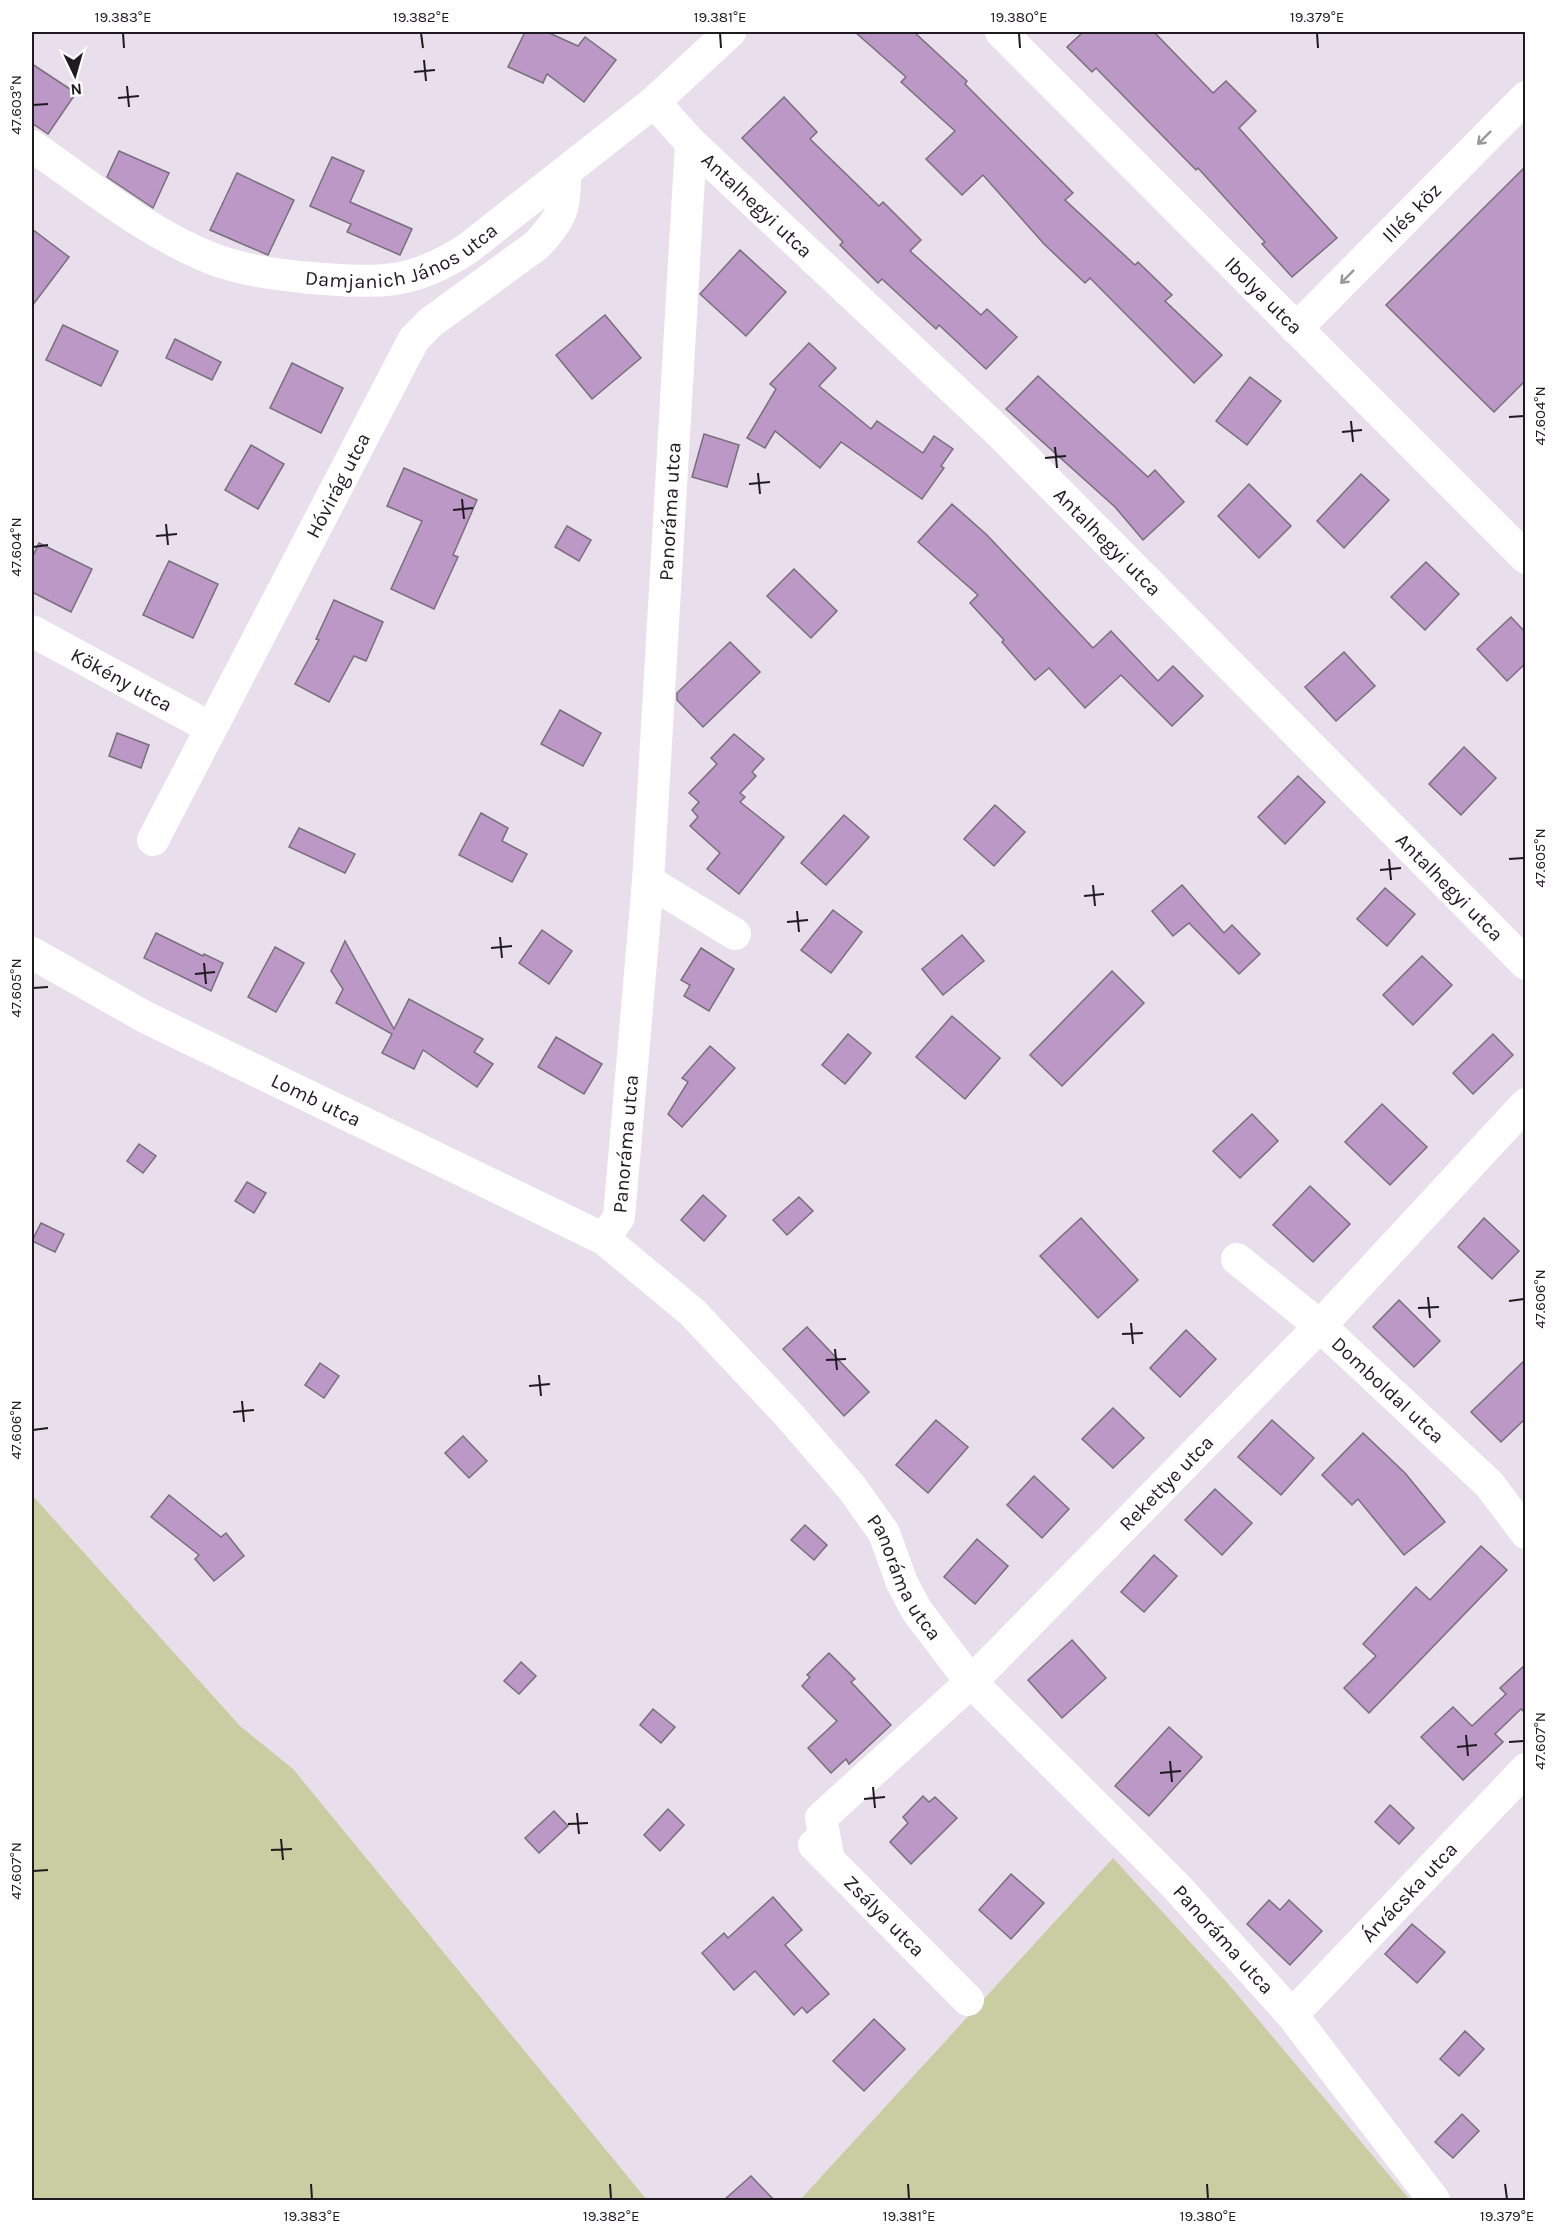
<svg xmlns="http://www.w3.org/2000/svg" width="1557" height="2232" viewBox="0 0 1557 2232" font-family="Karla,sans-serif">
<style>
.green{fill:#cacda1}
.building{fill:#bc98c7;stroke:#786f7b;stroke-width:1.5}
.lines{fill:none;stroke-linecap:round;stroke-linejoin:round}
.minor{stroke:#fff;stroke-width:32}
.oneway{stroke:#9a989a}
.ticks{fill:none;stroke:#1e1a1f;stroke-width:2}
.labels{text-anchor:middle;stroke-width:5;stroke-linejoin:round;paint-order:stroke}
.street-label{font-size:20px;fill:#1e1a1f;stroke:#fff}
.neatline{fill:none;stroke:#1e1a1f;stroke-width:2}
.ticks-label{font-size:15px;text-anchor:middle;fill:#1e1a1f}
</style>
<rect width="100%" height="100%" fill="#e9deec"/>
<g class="green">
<polygon points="32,1495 240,1726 293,1769 647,2200 32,2200"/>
<polygon points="1113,1858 1224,1979 1410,2200 800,2200"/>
</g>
<g class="building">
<polygon points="525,32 547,32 578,46 585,37 616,60 584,102 547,74 543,83 508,67"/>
<polygon points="855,32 914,32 967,81 965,84 1073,193 1065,200 1135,265 1138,262 1172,295 1165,301 1222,355 1194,383 1090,278 1085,283 1044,244 983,175 962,195 926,159 955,131 901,82 906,77"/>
<polygon points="1083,32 1154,32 1213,93 1226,81 1256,111 1239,128 1337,238 1292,277 1262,244 1265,242 1198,168 1196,170 1096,68 1092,72 1067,47"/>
<polygon points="32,64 76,93 48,134 32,123"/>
<polygon points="784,97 817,132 810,139 879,206 883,202 921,240 910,251 981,315 987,309 1017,337 986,369 939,325 936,329 882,279 878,283 840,245 843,242 742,138"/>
<polygon points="119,151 169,173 153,208 107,177"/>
<polygon points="332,157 364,171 350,202 412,229 400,255 347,232 351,224 310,206"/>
<polygon points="1526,166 1526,380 1494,412 1386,305"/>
<polygon points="237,173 294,200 268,255 210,230"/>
<polygon points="32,229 69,257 32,306"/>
<polygon points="740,250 786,292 746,336 700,294"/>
<polygon points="605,315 641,358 592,399 556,355"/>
<polygon points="63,325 118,351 101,386 46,360"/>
<polygon points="175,339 221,362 212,380 166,358"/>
<polygon points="809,343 836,368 819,386 871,429 877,421 923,453 934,436 953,449 941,466 944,468 922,499 841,442 820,468 775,431 765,448 747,438 776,389 770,384"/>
<polygon points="292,363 343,388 321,433 270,408"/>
<polygon points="1038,376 1148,477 1155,470 1184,502 1143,540 1115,507 1006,409"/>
<polygon points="1250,377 1281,401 1247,445 1216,421"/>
<polygon points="704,434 739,445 727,487 692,477"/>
<polygon points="251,445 284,464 258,509 225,490"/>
<polygon points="404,468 477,500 453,555 458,557 434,609 391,589 422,521 387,506"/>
<polygon points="1361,474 1389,500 1344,548 1317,521"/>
<polygon points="1249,484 1291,526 1259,558 1218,516"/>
<polygon points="952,504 987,535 1093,648 1111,631 1158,681 1173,666 1203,696 1172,726 1121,675 1085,708 1049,668 1035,680 1002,642 1004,640 970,603 978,595 918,542"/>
<polygon points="567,526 591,540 579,561 555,547"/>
<polygon points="39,543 92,569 71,612 32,592 32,558"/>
<polygon points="169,561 218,584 193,638 143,615"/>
<polygon points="1426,562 1459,594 1425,630 1391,597"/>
<polygon points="794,569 837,611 811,638 767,596"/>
<polygon points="334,600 383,622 366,661 354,656 329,702 295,684 319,640 316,639"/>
<polygon points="1511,617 1526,633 1526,663 1507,681 1477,649"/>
<polygon points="730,642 760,672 703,727 677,700 677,693"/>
<polygon points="1344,652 1375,686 1336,721 1305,687"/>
<polygon points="560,710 601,733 583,766 541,744"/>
<polygon points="117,733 149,745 141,768 109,756"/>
<polygon points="734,734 764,759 752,772 756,776 740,793 745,797 740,802 784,837 739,894 707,869 720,853 690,826 698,817 692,810 699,802 689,793 717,764 711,758"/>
<polygon points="1464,747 1496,778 1461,815 1429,784"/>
<polygon points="1298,776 1325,802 1285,844 1258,817"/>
<polygon points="995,805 1025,832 994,866 964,839"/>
<polygon points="481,813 508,828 502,841 527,854 512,882 459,855"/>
<polygon points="844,815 869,837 826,885 801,863"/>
<polygon points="299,828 355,854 345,873 289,847"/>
<polygon points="1182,885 1224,933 1232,925 1260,954 1239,974 1189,923 1173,936 1152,911"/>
<polygon points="1385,888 1415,914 1387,946 1357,919"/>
<polygon points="833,910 862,932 831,973 801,950"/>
<polygon points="542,930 572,951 549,984 519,963"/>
<polygon points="156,933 203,956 204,954 223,963 211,991 144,958"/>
<polygon points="962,935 984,961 943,995 922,969"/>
<polygon points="345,941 394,1029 409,999 483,1039 474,1052 493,1064 477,1087 423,1050 414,1069 382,1053 392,1034 336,1003 343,989 331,971"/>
<polygon points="275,947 304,963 276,1012 248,997"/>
<polygon points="701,948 734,969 709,1011 684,996 690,985 681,980"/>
<polygon points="1422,956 1452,985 1413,1025 1383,995"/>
<polygon points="1112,971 1144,1003 1062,1086 1030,1055"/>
<polygon points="952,1016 1000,1058 965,1099 916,1057"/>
<polygon points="848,1034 871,1053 845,1084 822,1065"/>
<polygon points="1493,1034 1513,1055 1473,1094 1453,1073"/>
<polygon points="556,1037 602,1064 584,1094 538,1067"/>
<polygon points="710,1046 735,1068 682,1127 668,1114 688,1082 682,1078"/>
<polygon points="1382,1104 1427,1147 1390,1185 1345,1142"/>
<polygon points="1252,1114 1278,1141 1240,1178 1213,1151"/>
<polygon points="139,1144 156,1156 143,1173 127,1161"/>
<polygon points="247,1182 266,1193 254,1213 235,1201"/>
<polygon points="1310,1186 1350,1224 1313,1262 1273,1225"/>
<polygon points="703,1195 726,1216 704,1241 681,1220"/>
<polygon points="799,1197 813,1211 787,1235 773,1220"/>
<polygon points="1081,1218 1138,1280 1098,1318 1040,1256"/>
<polygon points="1484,1218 1519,1251 1492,1279 1458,1247"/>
<polygon points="41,1223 64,1234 55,1252 32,1241"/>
<polygon points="1399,1300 1440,1341 1414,1367 1373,1327"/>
<polygon points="807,1327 869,1392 844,1416 783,1349"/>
<polygon points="1186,1330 1216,1359 1180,1397 1150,1368"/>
<polygon points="1526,1359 1526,1418 1501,1442 1471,1412"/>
<polygon points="320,1363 339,1376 324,1398 305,1385"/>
<polygon points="1113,1408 1144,1438 1113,1468 1082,1439"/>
<polygon points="936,1420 968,1447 928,1493 896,1465"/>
<polygon points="1272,1420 1314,1458 1281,1495 1238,1457"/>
<polygon points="1363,1433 1405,1473 1445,1522 1404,1555 1358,1499 1352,1505 1322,1475"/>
<polygon points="463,1436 487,1461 469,1478 445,1453"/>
<polygon points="1034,1476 1069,1509 1042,1538 1007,1505"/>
<polygon points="1215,1489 1252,1523 1222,1555 1185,1520"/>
<polygon points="169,1495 221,1537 226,1533 244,1556 214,1581 195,1559 199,1555 151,1517"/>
<polygon points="805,1525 827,1545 814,1560 791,1540"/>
<polygon points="977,1539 1008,1566 975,1604 944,1577"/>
<polygon points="1481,1546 1507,1570 1369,1713 1344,1688 1376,1656 1363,1644 1416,1587 1430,1600"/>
<polygon points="1154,1555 1177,1576 1144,1612 1121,1592"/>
<polygon points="1072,1640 1106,1678 1062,1718 1028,1680"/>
<polygon points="829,1653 855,1679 851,1682 891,1725 849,1764 846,1759 831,1773 808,1748 837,1721 802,1686 810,1677 807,1675"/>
<polygon points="521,1662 536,1676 519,1694 504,1681"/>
<polygon points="1526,1664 1526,1714 1521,1709 1495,1734 1503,1742 1463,1780 1421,1737 1453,1707 1472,1726 1506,1694 1500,1688"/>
<polygon points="653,1709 675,1727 661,1743 640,1725"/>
<polygon points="1169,1727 1202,1757 1149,1816 1115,1786"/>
<polygon points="923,1796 929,1802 935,1797 957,1818 911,1864 890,1842 908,1823 903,1817"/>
<polygon points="1390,1805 1414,1828 1399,1844 1375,1822"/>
<polygon points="668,1809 684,1825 660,1851 644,1835"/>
<polygon points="554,1811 568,1826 539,1853 525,1838"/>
<polygon points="1011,1874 1044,1903 1011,1939 979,1910"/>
<polygon points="773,1897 802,1930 785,1945 829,1994 807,2013 802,2007 794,2015 755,1971 734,1990 702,1953 724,1933 728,1938"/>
<polygon points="1269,1900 1280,1910 1289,1900 1322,1931 1290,1965 1247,1924"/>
<polygon points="1412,1924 1445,1952 1417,1983 1385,1954"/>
<polygon points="874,2019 905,2049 864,2091 833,2061"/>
<polygon points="1465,2031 1484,2049 1459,2076 1440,2059"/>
<polygon points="1462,2114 1479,2131 1453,2158 1435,2142"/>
<polygon points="751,2176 774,2200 724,2200"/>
</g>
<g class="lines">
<g class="minor">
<path id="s1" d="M1001,32l525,526"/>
<path id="s2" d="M654,102l37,41 308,289 527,532"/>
<path id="s3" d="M32,146c57,39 115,87 181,113 35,13 74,17 111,20 60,5 92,3 143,-30l187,-147 76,-70"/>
<path id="s4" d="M1296,329l230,-232"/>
<path id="s5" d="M32,631l179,97"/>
<path id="s6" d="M153,840l261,-501 17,-17 106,-77c24,-26 29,-36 28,-72"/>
<polyline points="648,881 735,934"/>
<path id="s7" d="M32,953l113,64 459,222 88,73 96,102 64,74 32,45 18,50 15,28 54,71 204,203 117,130 142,185"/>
<path id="s8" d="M604,1239l15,-22 29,-336 43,-738"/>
<path id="s9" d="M1237,1259l83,67 169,158 37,49"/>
<path id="s10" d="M814,1845l154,155"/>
<path id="s11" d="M829,1860l-8,-42 150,-136 349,-356 206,-222"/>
<path id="s12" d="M1292,2015l234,-246"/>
</g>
</g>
<defs><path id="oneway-shaft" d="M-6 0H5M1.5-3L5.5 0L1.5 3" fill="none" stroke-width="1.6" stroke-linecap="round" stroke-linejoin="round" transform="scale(1.5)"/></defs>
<g class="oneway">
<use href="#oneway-shaft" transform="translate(1484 138) rotate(135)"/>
<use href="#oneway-shaft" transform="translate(1347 277) rotate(135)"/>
</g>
<path class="ticks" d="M123,33l1,15M421,33l2,15M720,33l1,15M1019,33l1,15M1317,33l1,15M424,60l2,21M414,72l21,-2M127,86l2,21M118,98l21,-2M33,105l15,-1M1509,417l15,-1M1351,421l2,21M1342,432l20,-2M1055,447l2,21M1045,458l21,-2M758,473l2,21M749,484l21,-2M462,499l2,20M453,510l20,-2M166,524l2,21M156,536l21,-2M33,547l15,-2M1389,859l2,21M1509,859l15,-1M1380,870l21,-2M1093,885l2,21M1084,896l20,-2M797,911l2,21M787,922l21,-2M500,937l2,21M491,948l21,-2M204,963l2,21M195,974l20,-2M33,988l15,-1M1428,1297l2,21M1509,1301l15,-2M1418,1308l21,-1M1131,1323l2,21M1122,1334l21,-1M835,1349l2,21M826,1360l20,-1M539,1375l2,21M529,1386l21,-2M242,1401l2,21M233,1412l21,-2M33,1430l15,-2M1466,1735l2,21M1509,1742l15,-1M1457,1747l20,-2M1170,1761l2,21M1160,1773l21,-2M873,1787l2,21M864,1799l21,-2M577,1813l2,21M568,1824l20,-1M281,1839l2,21M271,1850l21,-1M33,1871l15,-1M311,2184l1,15M610,2184l1,15M908,2184l1,15M1207,2184l1,15M1505,2184l2,15"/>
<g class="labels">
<g class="street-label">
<text dy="7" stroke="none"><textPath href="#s2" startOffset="146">Antalhegyi utca</textPath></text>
<text dy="7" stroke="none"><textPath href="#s4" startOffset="164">Illés köz</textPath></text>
<text dy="7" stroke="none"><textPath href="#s3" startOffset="410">Damjanich János utca</textPath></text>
<text dy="7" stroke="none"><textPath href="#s1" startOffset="372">Ibolya utca</textPath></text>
<text dy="7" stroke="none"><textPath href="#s6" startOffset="400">Hóvirág utca</textPath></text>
<text dy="7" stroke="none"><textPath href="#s8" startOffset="734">Panoráma utca</textPath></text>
<text dy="7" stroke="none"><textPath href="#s2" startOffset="632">Antalhegyi utca</textPath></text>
<text dy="7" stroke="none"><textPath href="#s5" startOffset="102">Kökény utca</textPath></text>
<text dy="7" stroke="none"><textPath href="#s2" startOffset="1118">Antalhegyi utca</textPath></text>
<text dy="7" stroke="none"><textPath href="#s7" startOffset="320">Lomb utca</textPath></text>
<text dy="7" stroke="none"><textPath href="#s8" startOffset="100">Panoráma utca</textPath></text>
<text dy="7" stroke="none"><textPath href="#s9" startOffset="200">Domboldal utca</textPath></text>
<text dy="7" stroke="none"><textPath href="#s11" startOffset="524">Rekettye utca</textPath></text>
<text dy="7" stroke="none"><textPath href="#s7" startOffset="1096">Panoráma utca</textPath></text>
<text dy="7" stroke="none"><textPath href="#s12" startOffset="170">Árvácska utca</textPath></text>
<text dy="7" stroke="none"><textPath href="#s10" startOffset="100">Zsálya utca</textPath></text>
<text dy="7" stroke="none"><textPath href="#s7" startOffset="1582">Panoráma utca</textPath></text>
</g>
</g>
<rect width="1557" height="2232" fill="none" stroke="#ffffff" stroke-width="66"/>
<g transform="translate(75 75) rotate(175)" stroke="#ffffff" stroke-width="4.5" paint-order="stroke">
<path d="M0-4.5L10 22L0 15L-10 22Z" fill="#1e1a1f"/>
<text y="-9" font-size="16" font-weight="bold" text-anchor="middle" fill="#1e1a1f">N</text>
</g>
<rect x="33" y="33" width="1491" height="2166" class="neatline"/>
<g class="ticks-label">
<text x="123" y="22">19.383°E</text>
<text x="421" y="22">19.382°E</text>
<text x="720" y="22">19.381°E</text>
<text x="1019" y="22">19.380°E</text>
<text x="1317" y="22">19.379°E</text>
<text transform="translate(16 105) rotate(-90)" y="5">47.603°N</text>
<text transform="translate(1540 416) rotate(-90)" y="5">47.604°N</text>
<text transform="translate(16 547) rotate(-90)" y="5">47.604°N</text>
<text transform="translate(1540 858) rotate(-90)" y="5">47.605°N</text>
<text transform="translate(16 988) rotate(-90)" y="5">47.605°N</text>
<text transform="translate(1540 1299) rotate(-90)" y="5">47.606°N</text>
<text transform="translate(16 1430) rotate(-90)" y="5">47.606°N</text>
<text transform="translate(1540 1741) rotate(-90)" y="5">47.607°N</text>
<text transform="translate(16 1871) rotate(-90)" y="5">47.607°N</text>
<text x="312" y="2221">19.383°E</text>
<text x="611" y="2221">19.382°E</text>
<text x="909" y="2221">19.381°E</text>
<text x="1208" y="2221">19.380°E</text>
<text x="1507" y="2221">19.379°E</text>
</g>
</svg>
